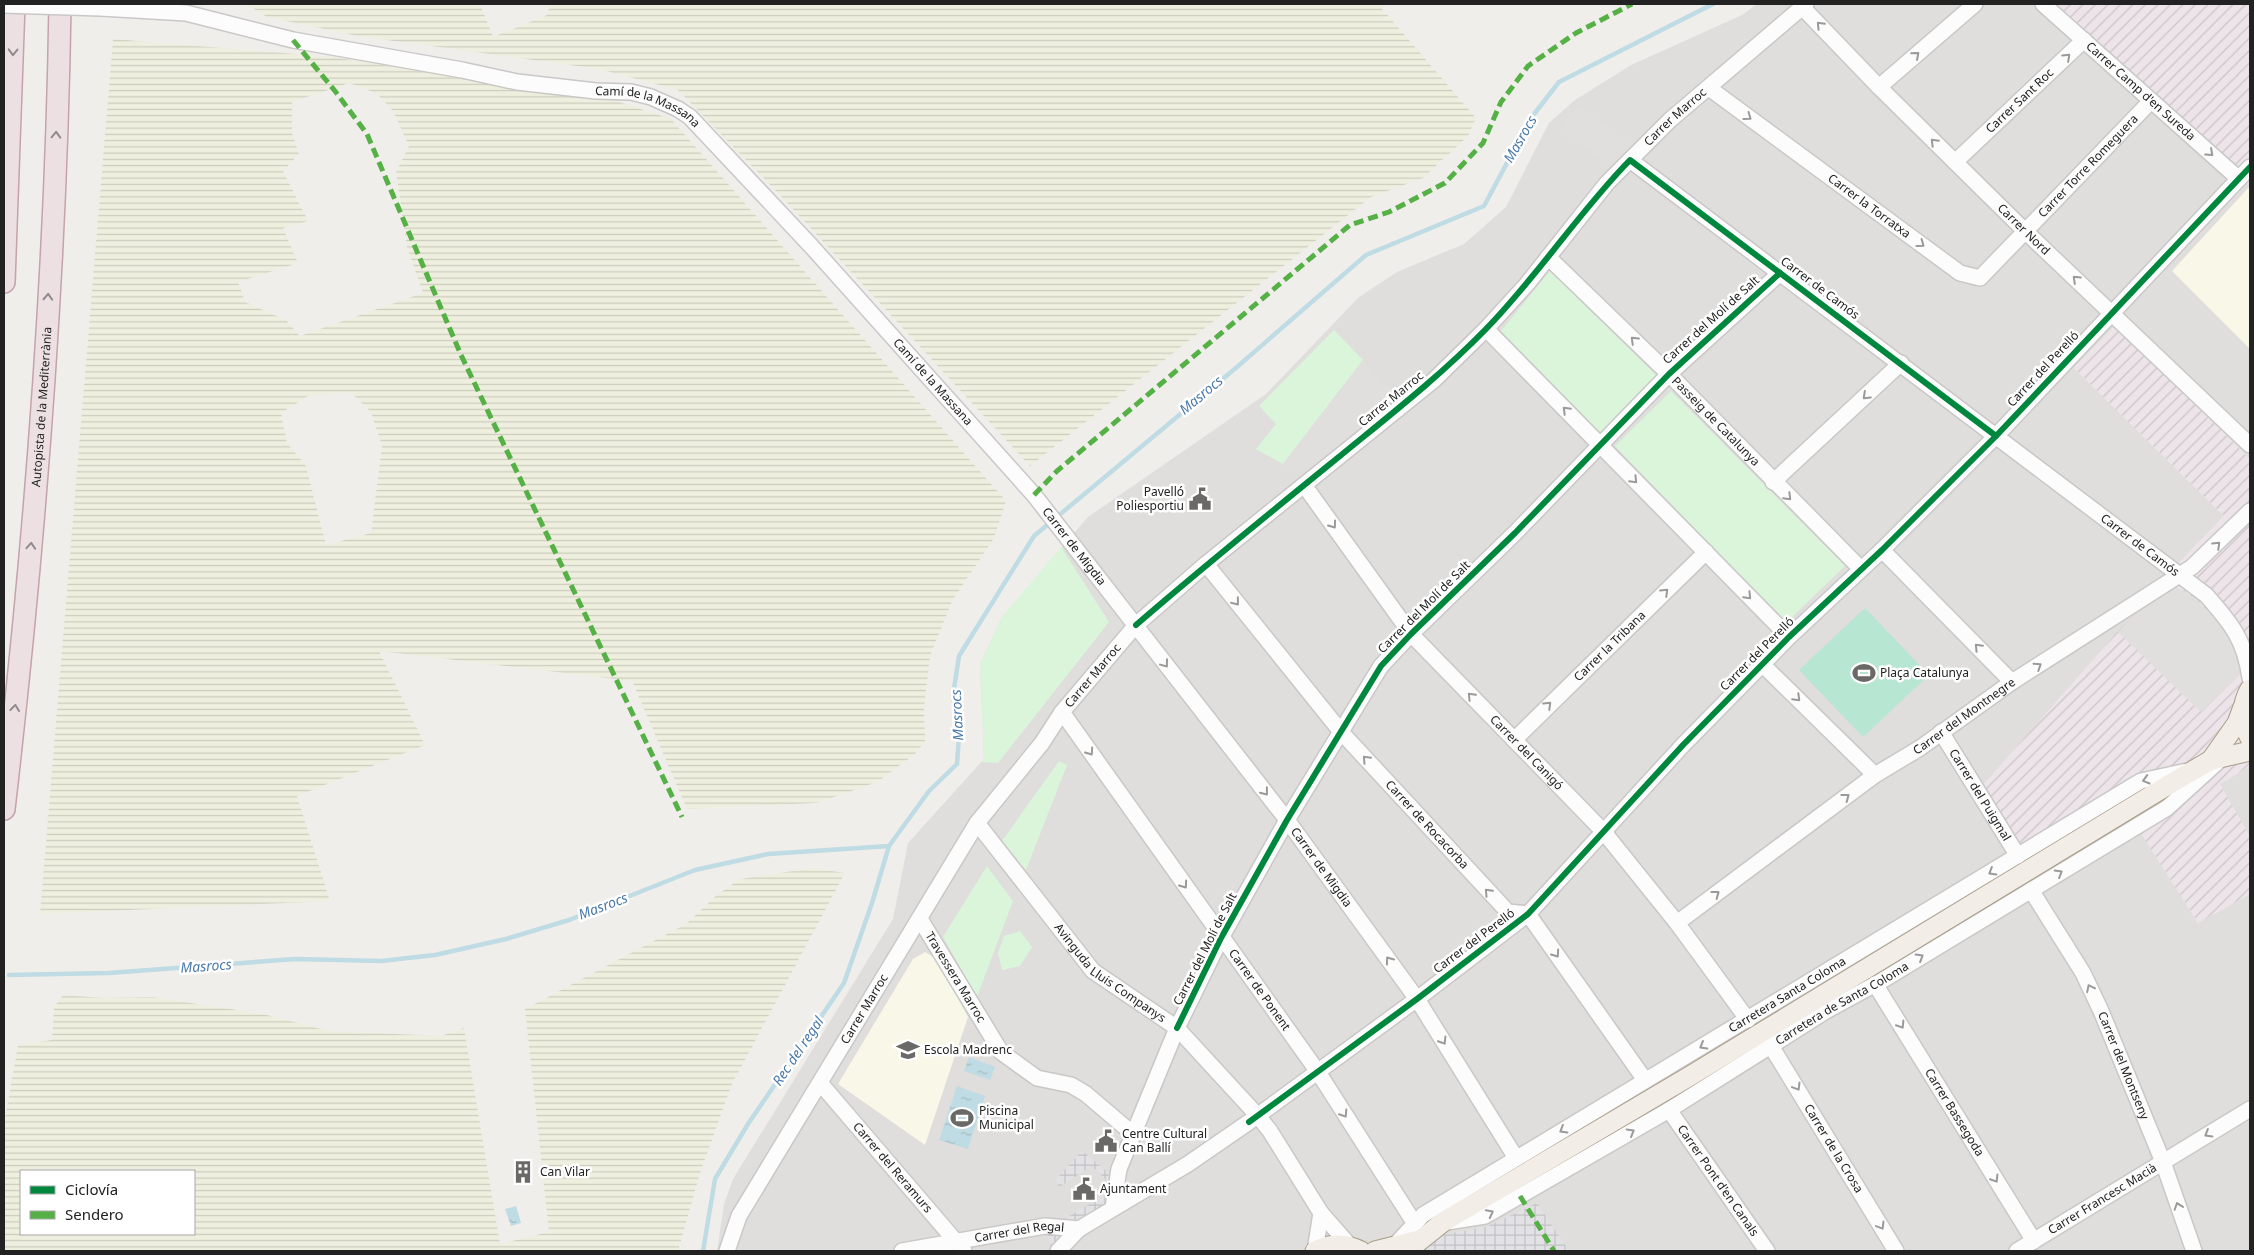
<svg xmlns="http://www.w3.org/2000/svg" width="2254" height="1255" viewBox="0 0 2254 1255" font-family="'Noto Sans',sans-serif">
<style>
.residential{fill:#dfdedc}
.industrial{fill:url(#industrial-furrows)}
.education{fill:#f8f7e8}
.farmland{fill:url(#farmland-rules);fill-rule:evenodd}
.park{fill:#daf5da}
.pitch{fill:#b7e6d2}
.parking{fill:#e0dfde}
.plaza{fill:url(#plaza-grid)}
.water{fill:url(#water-ripples)}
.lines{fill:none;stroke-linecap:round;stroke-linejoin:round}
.stream{stroke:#bfdbe3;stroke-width:4.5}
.minor-casing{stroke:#c9c8c7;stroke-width:18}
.major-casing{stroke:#a79c86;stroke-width:21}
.highway-casing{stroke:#c5a2ac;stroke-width:24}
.minor{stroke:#fdfcfc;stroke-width:15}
.major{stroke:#f3ede7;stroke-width:19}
.highway{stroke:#ece0e2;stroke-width:21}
.minor-bridge-casing{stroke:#c9c8c7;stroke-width:18;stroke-linecap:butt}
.minor-bridge{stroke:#fdfcfc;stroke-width:15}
.quiet{stroke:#55b145;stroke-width:5;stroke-dasharray:10 5;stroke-linecap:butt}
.cycleway-casing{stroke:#fff;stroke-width:9}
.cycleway{stroke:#00873e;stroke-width:6}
.oneway{stroke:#9a9a9a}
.oneway2{stroke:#918a8c}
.labels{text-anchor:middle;stroke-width:5;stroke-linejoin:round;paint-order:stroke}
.street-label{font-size:12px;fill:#222;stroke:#fff}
.poi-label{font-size:12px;fill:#222;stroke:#fff;text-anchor:start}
.water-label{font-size:14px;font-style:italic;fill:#4a7aab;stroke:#fff}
</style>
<defs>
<pattern id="industrial-furrows" width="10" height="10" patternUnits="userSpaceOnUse" patternTransform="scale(1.25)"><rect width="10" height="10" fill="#ede4e9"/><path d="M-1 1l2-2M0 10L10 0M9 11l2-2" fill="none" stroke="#cbc3c8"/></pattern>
<pattern id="farmland-rules" width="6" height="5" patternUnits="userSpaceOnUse" patternTransform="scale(1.25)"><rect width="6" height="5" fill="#efefdf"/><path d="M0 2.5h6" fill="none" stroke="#cdcdbf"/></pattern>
<pattern id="plaza-grid" width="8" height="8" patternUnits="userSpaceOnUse" patternTransform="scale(1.25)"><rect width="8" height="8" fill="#e2e1e5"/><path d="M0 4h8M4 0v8" fill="none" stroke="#c2c1c4"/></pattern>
<pattern id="water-ripples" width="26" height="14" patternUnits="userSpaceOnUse" patternTransform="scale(1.25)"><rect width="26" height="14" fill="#bfdbe3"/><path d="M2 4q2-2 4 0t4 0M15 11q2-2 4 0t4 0" fill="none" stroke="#a4bcc2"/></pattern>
</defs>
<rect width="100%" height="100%" fill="#f0eeeb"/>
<g class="residential">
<polygon points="1757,4 2054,4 2250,164 2250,459 2115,326 2074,368 2224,516 2169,573 2127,810 2198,923 2250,894 2250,1251 717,1251 724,1204 733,1179 893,919 908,843 984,759 980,664 1002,617 1088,517 1266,394 1359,297 1397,272 1464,244 1506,207 1549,123 1575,100 1631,65 1742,15"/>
<polygon points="2250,766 2250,837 2219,784"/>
</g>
<g class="industrial">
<polygon points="2054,4 2250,4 2250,164 2242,173"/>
<polygon points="2115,326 2250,459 2250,766 2220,784 2250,837 2250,894 2198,923 2127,811 2034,867 1984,784 2169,573 2224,516 2074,368"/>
</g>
<g class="education">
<polygon points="2250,186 2250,349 2172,271"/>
<polygon points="925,952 937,959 968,1017 925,1145 838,1084 913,959"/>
</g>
<g class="farmland">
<polygon points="246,4 480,4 493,37 547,15 550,4 1378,4 1476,118 1468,136 1423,178 1371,197 1030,466 781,196 678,90 599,69 358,36 267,17"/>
<path d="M113,39l219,18 287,45 52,17 335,382 -12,37 -42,63 -22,55 -6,51 1,34 -10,13 -38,28 -60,21 -130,6 -55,-128 -253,-30 46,94 -128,51 33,105 -290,13zM349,83l27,10 17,18 16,35 -13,26 11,75 16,46 -123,43 -14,-16 -41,-18 -7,-20 60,-19 -15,-35 25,-7 -25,-50 16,-17 -7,-21v-31zM350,392l21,20 11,34 -11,87 -45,12 -20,-79 -19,-23 -6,-30 27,-17z"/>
<path d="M813,868l32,5 -113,211 -32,89 -22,78h-674v-127l14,-79 34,-5 2,-33 9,-12 41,3 48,-1 111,17 66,17 112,5 23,-8 36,216 49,-12 -24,-223 161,-85 31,-29 23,-16zM21,1171h173v63h-173z"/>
</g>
<g class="park">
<polygon points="1550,271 1658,377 1601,434 1501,331"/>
<polygon points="1334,330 1363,360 1283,464 1256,449 1276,424 1259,406"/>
<polygon points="1671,391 1845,566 1786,623 1615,446"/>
<polygon points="1061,547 1109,622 998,763 982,762 984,759 980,664 1002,617"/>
<polygon points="1059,761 1067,765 1026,870 1002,841"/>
<polygon points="987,866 1013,901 977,997 943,937"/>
<polygon points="1020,931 1032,947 1020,966 1002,970 998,953 1004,936"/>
</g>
<polygon class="pitch" points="1865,608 1929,675 1863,737 1799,670"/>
<g class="parking">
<polygon points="1578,105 1633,145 1611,167 1559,127"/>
<polygon points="1363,360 1400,398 1298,479 1292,469 1283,464"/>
<polygon points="2175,586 2195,598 2222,627 2243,660 2240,674 2201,712 2118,632 2137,612"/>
</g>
<g class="plaza">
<polygon points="1082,1151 1110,1174 1119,1158 1132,1190 1052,1251 1045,1226 1054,1225 1110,1192 1109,1183 1092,1166 1059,1187 1056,1179"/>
<polygon points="1537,1203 1569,1251 1419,1251 1441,1235 1486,1227"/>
</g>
<g class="water">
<polygon points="969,1057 995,1067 990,1080 964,1071"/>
<polygon points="957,1086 985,1096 968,1149 939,1140"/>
<polygon points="516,1206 521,1223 511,1226 505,1209"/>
</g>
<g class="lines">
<g class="stream">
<polyline points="9,975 109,973 295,959 381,961 435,955 506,939 569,920 695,870 768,854 889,846 929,791 957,764 959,736 953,695 959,656 1034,536 1237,367 1366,255 1484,206 1531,118 1559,82 1713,4"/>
<polyline points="703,1251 715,1179 748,1124 844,983 872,903 889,846"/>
</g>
<defs>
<g id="minor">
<path id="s1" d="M2043,4l196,175"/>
<path id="s2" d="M1802,7l77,80 147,145 224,213"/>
<path id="s3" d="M101,8l85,5 107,27 169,30 55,12 79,9 35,1 20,5 27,12 12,8 122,130 222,248 253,325 130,179 99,159"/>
<polyline points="1879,87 1975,4"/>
<path id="s4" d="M1709,88l251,185 20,5 171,-177"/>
<path id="s5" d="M1630,160l576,435c25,28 39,45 44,83"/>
<path id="s6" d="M1955,162l129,-122"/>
<path id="s7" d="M1548,257l121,117 192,195"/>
<polyline points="1486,329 1789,637"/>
<polyline points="1773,482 1901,363"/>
<path id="s8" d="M1304,485l107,149 192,197 74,92 71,97"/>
<polyline points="1882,550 2012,682"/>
<path id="s9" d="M1206,564l136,169 166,179 20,2 117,166"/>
<polyline points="1762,664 1875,775"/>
<path id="s10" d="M1062,712l256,360 97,152"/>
<path id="s11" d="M1941,732l77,124"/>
<path id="s12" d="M1514,740l192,-188"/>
<path id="s13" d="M977,823l116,148 84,57 81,88 12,15 51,82 29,33"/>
<path id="s14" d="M2031,890l52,83 18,38 62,151 31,89"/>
<path id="s15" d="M920,919l81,133 36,26 34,7 15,9 47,40"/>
<path id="s16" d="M1677,923l198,-148 45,-27 92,-66 180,-115 58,-56"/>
<path id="s17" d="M1875,984l159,257"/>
<path id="s18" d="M1771,1046l125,205"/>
<path id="s19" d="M821,1084l143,167"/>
<path id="s20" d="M1669,1110l98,141"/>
<polyline points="1113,1208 1119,1169 1177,1028 1221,938 1287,820 1381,666 1411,634 1515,533 1669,374 1780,273"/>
<path id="s21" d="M1447,1222l38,-6 184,-106 157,-99 57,-31 284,-172 54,-49"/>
<path id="s22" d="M1394,1246l29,-31 718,-434 46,-10"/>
<path id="s23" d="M727,1251l12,-35 238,-393 65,-80 20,-31 74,-87 70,-61 228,-184 52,-51 41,-45 80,-101 63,-63 136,-116"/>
<path id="s24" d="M902,1251l143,-25 34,3"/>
<polyline points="1058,1251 1079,1229 1188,1164 1249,1122 1417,999 1528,914 1683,745 1789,637 1882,550 1996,436 2250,167"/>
<polyline points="1315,1251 1321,1213"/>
<path id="s25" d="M2017,1251l233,-142"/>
</g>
<g id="major">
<path d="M2250,689c-9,15 -9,33 0,49"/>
<polyline points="2211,760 2237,723 2243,707"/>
<path d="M1315,1251c15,-8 30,-8 46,0"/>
<polyline points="1375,1251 1419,1240"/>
<polyline points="1407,1251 1443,1222 1690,1076 2170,784 2211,760 2250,751"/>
</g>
<g id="highway">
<polyline points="4,282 14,4"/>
<path id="s26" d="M4,809c31,-267 52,-536 56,-805"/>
</g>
</defs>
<use href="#minor" class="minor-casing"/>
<use href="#major" class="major-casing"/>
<use href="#highway" class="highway-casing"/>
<use href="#minor" class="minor"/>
<use href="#major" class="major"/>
<use href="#highway" class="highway"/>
<defs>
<polyline id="minor-bridge" points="4,5 101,8"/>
</defs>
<use href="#minor-bridge" class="minor-bridge-casing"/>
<use href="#minor-bridge" class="minor-bridge"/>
<g class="quiet">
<polyline points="293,40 335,91 367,134 461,355 682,817"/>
<polyline points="1034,495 1057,471 1350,225 1389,212 1445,183 1483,143 1501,102 1528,66 1576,33 1632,4"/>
<polyline points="1520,1196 1554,1251"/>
</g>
<defs>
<g id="cycleway">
<path d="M1136,625c67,-58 135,-113 204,-169 50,-41 100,-80 145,-126 53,-54 93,-117 145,-170l366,276"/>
<polyline points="1177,1028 1221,938 1287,820 1381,666 1411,634 1515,533 1669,374 1780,273"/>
<polyline points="1249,1122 1417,999 1528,914 1683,745 1789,637 1882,550 1996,436 2250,167"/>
</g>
</defs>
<use href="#cycleway" class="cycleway-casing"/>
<use href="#cycleway" class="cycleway"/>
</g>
<defs><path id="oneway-chevron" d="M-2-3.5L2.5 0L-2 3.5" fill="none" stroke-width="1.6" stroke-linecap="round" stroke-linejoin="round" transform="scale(1.25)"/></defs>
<g class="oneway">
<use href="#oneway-chevron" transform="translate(1820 25) rotate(-134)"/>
<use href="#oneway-chevron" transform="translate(1916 55) rotate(-41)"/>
<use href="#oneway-chevron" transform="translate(2067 57) rotate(-43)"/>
<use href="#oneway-chevron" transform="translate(1748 117) rotate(36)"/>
<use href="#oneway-chevron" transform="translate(1934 142) rotate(-135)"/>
<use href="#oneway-chevron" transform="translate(2210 153) rotate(42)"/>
<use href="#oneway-chevron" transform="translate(1921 244) rotate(36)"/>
<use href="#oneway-chevron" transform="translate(2076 279) rotate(-137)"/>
<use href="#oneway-chevron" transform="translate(1634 340) rotate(-136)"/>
<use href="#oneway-chevron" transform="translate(1866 396) rotate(137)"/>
<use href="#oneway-chevron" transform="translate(1566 410) rotate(-135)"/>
<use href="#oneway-chevron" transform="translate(1634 480) rotate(46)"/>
<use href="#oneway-chevron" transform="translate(1788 497) rotate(45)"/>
<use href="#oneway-chevron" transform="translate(1333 525) rotate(54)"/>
<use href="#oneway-chevron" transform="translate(2217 545) rotate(-44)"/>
<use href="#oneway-chevron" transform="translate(1665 592) rotate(-44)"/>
<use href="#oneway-chevron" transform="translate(1748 596) rotate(46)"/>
<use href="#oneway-chevron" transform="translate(1236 602) rotate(51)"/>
<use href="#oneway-chevron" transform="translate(1978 647) rotate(-134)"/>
<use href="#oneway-chevron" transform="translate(1165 664) rotate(53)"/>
<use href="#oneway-chevron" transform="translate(2038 666) rotate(-33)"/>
<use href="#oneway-chevron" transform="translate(1471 696) rotate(-134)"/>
<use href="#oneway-chevron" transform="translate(1797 698) rotate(45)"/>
<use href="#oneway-chevron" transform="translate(1548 705) rotate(-44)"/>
<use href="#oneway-chevron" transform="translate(1090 752) rotate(55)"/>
<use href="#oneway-chevron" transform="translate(1366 759) rotate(-133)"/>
<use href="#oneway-chevron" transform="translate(2146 780) rotate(164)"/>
<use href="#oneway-chevron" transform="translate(1265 792) rotate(52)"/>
<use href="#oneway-chevron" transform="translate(1846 797) rotate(-37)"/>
<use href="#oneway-chevron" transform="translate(1992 872) rotate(149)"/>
<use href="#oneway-chevron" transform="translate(2059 873) rotate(-31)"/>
<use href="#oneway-chevron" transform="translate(1184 885) rotate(55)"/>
<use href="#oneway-chevron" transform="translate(1488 892) rotate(-133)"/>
<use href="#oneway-chevron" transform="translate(1716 894) rotate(-37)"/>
<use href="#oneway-chevron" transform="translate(1556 954) rotate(55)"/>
<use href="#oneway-chevron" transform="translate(1920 957) rotate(-31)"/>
<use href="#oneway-chevron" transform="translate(1389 960) rotate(-126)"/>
<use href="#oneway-chevron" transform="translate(2090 988) rotate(-116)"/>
<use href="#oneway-chevron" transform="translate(1901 1025) rotate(58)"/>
<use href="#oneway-chevron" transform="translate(1443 1041) rotate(58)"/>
<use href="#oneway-chevron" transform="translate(1703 1046) rotate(150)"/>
<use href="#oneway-chevron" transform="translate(1797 1087) rotate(59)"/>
<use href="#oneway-chevron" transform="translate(1344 1114) rotate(57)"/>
<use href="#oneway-chevron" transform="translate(1563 1130) rotate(149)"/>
<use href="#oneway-chevron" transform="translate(1631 1132) rotate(-30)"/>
<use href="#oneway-chevron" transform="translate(2208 1134) rotate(149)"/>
<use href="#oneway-chevron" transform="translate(1995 1179) rotate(58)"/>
<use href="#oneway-chevron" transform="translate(2178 1206) rotate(-109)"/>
<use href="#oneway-chevron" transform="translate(1490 1213) rotate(-27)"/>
<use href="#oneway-chevron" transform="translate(1881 1226) rotate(59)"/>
</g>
<g class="oneway2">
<use href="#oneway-chevron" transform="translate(13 52) rotate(91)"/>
<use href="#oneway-chevron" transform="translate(56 135) rotate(-88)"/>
<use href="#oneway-chevron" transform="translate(48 297) rotate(-87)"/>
<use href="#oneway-chevron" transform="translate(31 546) rotate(-86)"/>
<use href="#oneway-chevron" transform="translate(15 708) rotate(-83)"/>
</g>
<defs>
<symbol id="civic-bare" viewBox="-9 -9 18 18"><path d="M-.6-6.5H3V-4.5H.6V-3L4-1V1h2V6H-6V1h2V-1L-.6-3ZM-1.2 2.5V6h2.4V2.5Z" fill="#6a6968" stroke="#fff" stroke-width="2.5" paint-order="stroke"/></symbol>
<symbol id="stadium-bare" viewBox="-9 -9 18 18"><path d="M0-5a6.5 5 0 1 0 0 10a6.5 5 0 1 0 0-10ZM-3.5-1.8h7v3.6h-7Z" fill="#6a6968" stroke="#fff" stroke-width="2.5" paint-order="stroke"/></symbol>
<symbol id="school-bare" viewBox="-9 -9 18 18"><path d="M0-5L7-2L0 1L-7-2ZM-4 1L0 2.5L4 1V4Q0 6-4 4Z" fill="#6a6968" stroke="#fff" stroke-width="2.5" paint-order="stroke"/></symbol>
<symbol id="building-bare" viewBox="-9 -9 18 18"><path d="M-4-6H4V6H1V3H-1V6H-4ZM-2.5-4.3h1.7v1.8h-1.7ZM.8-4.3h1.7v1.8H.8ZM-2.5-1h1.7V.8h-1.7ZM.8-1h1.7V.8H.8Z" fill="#6a6968" stroke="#fff" stroke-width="2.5" paint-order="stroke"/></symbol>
</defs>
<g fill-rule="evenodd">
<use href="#civic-bare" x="1184" y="483" width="32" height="32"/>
<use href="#stadium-bare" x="1848" y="657" width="32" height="32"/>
<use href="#school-bare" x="892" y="1034" width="32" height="32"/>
<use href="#stadium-bare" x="946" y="1102" width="32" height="32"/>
<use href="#civic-bare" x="1090" y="1125" width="32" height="32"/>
<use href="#building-bare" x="507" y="1156" width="32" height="32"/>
<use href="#civic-bare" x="1068" y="1173" width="32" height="32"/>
</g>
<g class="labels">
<g class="street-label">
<text dy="4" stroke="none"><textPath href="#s1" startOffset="131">Carrer Camp d'en Sureda</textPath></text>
<text dy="4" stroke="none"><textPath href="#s6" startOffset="89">Carrer Sant Roc</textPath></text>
<text dy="4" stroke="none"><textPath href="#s3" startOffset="558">Camí de la Massana</textPath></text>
<text dy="4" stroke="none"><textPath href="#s23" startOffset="1494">Carrer Marroc</textPath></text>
<text dy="4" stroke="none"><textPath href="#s4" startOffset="488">Carrer Torre Romeguera</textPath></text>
<text dy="4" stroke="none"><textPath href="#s4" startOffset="199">Carrer la Torratxa</textPath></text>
<text dy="4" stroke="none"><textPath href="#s2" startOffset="314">Carrer Nord</textPath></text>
<text transform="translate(1820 288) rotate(37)" y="4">Carrer de Camós</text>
<text transform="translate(1711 320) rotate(-42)" y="4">Carrer del Molí de Salt</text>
<text transform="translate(2043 369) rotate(-47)" y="4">Carrer del Perelló</text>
<text dy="4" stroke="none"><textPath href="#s3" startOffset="962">Camí de la Massana</textPath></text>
<text transform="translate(1391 399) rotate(-39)" y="4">Carrer Marroc</text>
<text dy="4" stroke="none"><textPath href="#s26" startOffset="404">Autopista de la Mediterrània</textPath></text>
<text dy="4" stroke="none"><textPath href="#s7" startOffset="235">Passeig de Catalunya</textPath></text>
<text dy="4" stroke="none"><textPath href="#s5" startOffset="639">Carrer de Camós</textPath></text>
<text dy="4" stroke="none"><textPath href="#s3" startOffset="1179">Carrer de Migdia</textPath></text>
<text transform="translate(1424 607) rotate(-45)" y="4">Carrer del Molí de Salt</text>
<text dy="4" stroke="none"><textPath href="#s12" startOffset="134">Carrer la Tribana</textPath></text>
<text transform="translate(1757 654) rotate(-45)" y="4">Carrer del Perelló</text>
<text dy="4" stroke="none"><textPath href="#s23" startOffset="684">Carrer Marroc</textPath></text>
<text dy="4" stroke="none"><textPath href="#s16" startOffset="354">Carrer del Montnegre</textPath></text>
<text dy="4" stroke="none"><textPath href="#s8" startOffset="349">Carrer del Canigó</textPath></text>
<text dy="4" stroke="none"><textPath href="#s11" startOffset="74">Carrer del Puigmal</textPath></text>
<text dy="4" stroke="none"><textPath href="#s9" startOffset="342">Carrer de Rocacorba</textPath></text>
<text dy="4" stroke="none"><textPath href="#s3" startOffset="1584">Carrer de Migdia</textPath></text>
<text transform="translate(1474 941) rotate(-37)" y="4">Carrer del Perelló</text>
<text transform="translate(1205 949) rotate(-63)" y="4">Carrer del Molí de Salt</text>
<text dy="4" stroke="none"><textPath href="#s13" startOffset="202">Avinguda Lluis Companys</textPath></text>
<text dy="4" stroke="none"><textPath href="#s15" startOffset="68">Travessera Marroc</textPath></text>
<text dy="4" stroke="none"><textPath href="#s10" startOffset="341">Carrer de Ponent</textPath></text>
<text dy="4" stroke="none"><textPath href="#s22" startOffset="468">Carretera Santa Coloma</textPath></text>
<text dy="4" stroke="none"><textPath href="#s21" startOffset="454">Carretera de Santa Coloma</textPath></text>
<text dy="4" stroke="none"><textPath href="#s23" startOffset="279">Carrer Marroc</textPath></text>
<text dy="4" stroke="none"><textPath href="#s14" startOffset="199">Carrer del Montseny</textPath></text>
<text dy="4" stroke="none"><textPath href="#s17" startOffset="151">Carrer Bassegoda</textPath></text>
<text dy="4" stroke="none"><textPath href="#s18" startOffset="120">Carrer de la Crosa</textPath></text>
<text dy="4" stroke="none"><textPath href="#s19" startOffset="110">Carrer del Reramurs</textPath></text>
<text dy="4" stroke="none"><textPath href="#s20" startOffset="86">Carrer Pont d'en Canals</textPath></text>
<text dy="4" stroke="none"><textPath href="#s25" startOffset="100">Carrer Francesc Macià</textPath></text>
<text dy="4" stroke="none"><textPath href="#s24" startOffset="119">Carrer del Regal</textPath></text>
</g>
<g class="poi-label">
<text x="1184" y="496" text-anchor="end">Pavelló<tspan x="1184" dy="14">Poliesportiu</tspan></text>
<text x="1880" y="677">Plaça Catalunya</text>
<text x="924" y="1054">Escola Madrenc</text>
<text x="979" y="1115">Piscina<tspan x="979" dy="14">Municipal</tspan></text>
<text x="1122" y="1138">Centre Cultural<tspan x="1122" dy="14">Can Ballí</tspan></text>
<text x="540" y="1176">Can Vilar</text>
<text x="1100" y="1193">Ajuntament</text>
</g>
<g class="water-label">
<text transform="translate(1520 139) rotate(-60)" y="5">Masrocs</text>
<text transform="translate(1201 395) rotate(-40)" y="5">Masrocs</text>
<text transform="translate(957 715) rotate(-93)" y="5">Masrocs</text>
<text transform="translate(603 906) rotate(-21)" y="5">Masrocs</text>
<text transform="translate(206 966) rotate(-4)" y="5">Masrocs</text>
<text transform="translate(798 1051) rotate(-56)" y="5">Rec del regal</text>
</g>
</g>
<rect width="2254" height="1255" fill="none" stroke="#222222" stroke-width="10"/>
<rect x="20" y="1170" width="175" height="65" fill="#ffffff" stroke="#a7a7a7"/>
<rect x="30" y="1186" width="25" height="8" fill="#00873e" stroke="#a7a7a7"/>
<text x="65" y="1195" font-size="15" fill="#222222">Ciclovía</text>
<rect x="30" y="1211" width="25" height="8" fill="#55b145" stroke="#a7a7a7"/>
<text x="65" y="1220" font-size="15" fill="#222222">Sendero</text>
</svg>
